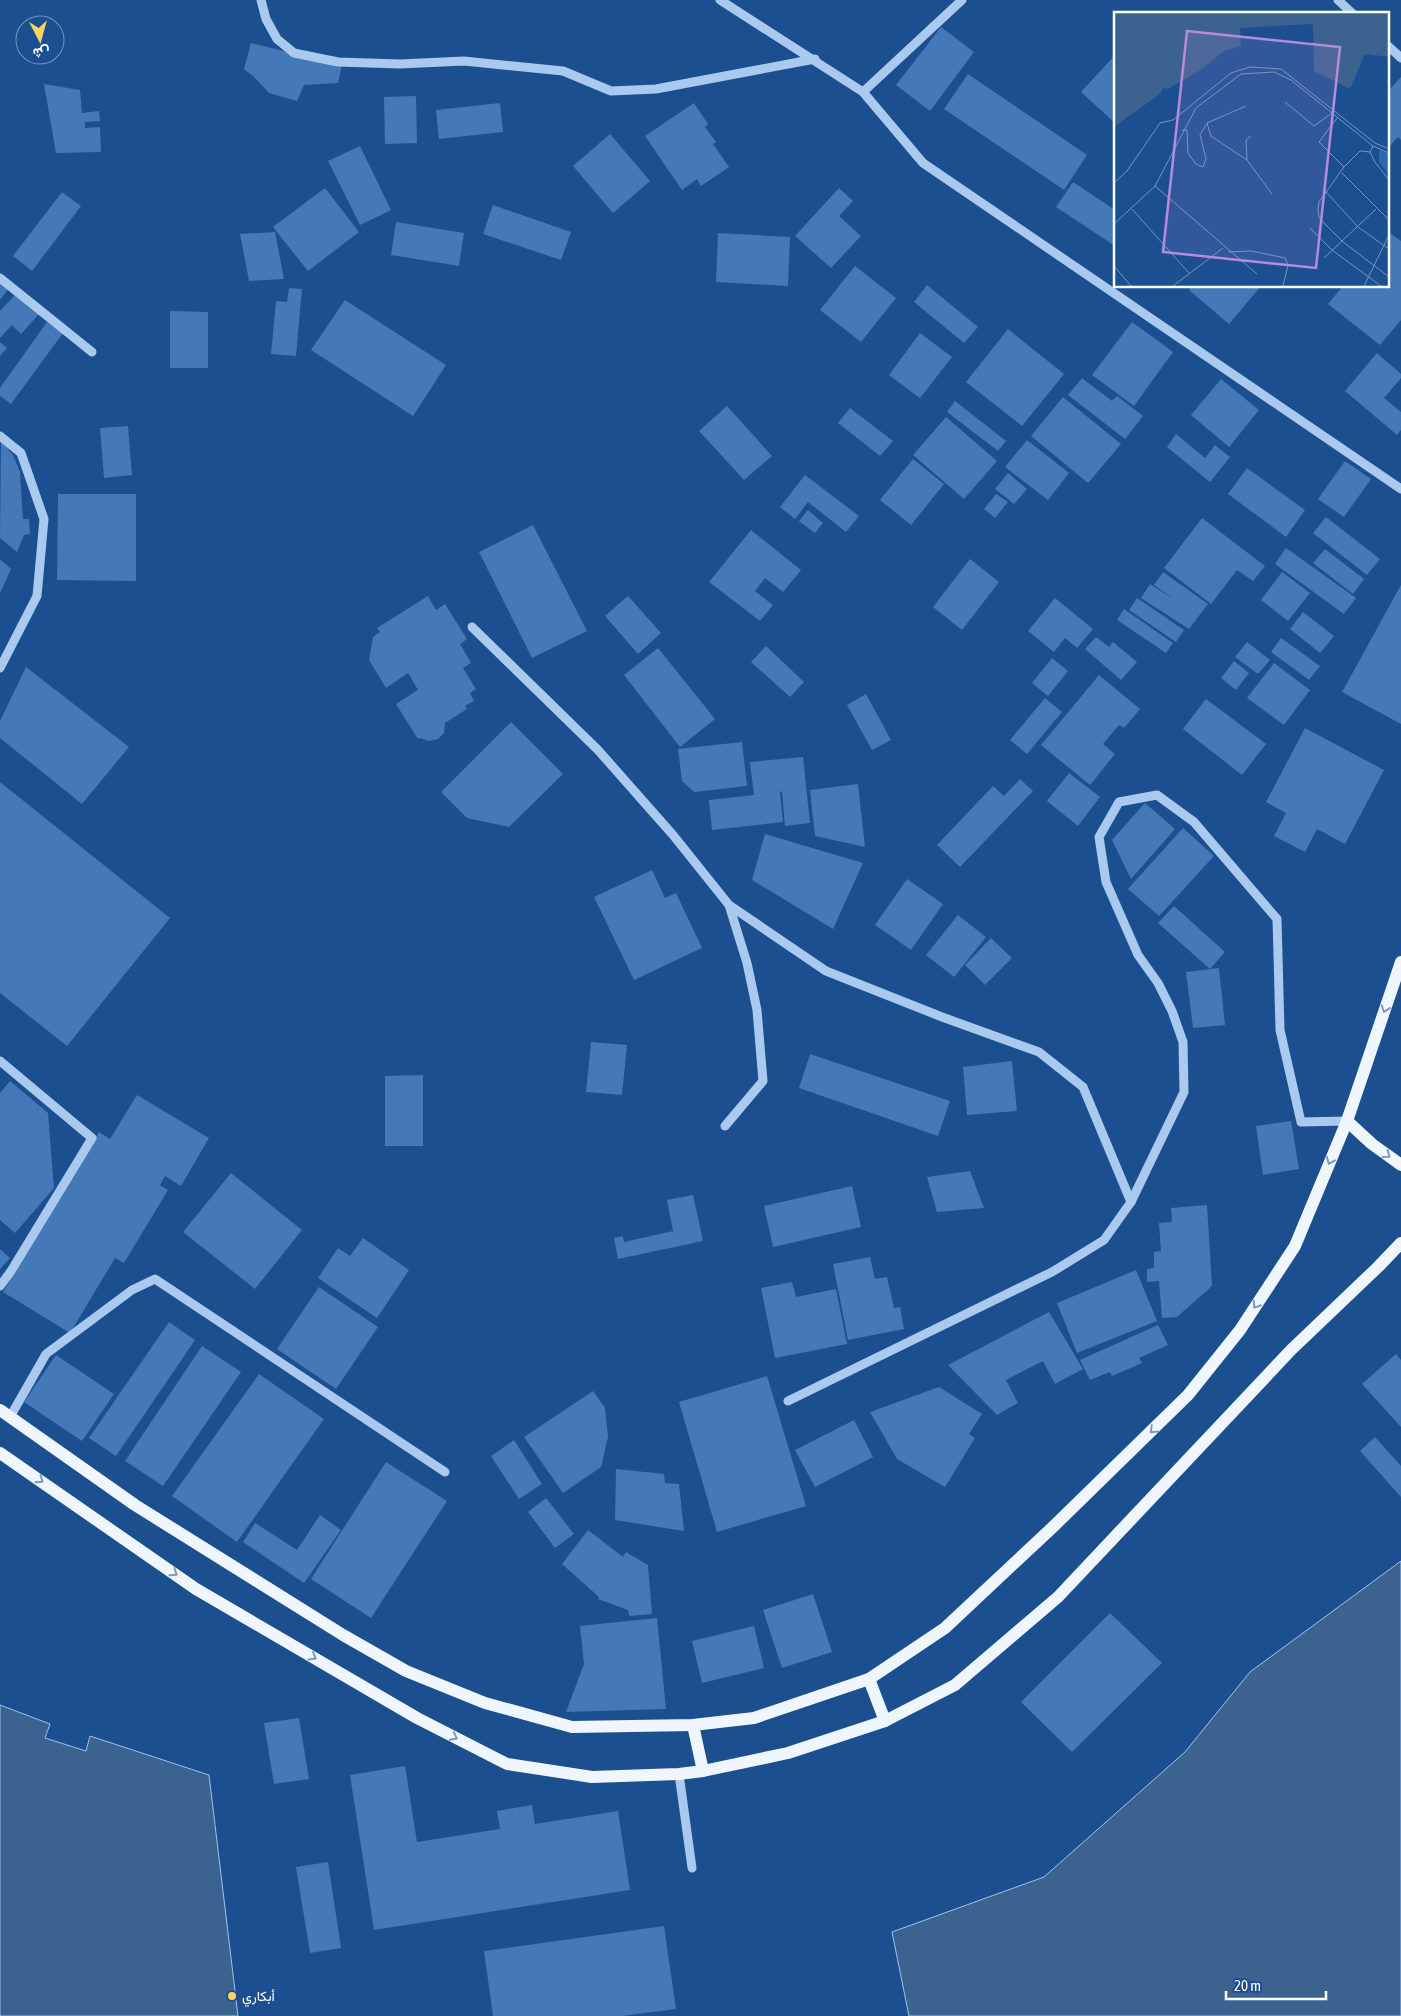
<svg xmlns="http://www.w3.org/2000/svg" width="1401" height="2016" viewBox="0 0 1401 2016" font-family="'Asap Condensed',Vazirmatn,sans-serif">
<style>
.water{fill:#3c6290;stroke:#9cc4f0}
.building{fill:#4478b7}
.lines{fill:none;stroke-linecap:round;stroke-linejoin:round}
.minor{stroke:#a9c9ee;stroke-width:9}
.major{stroke:#f0f6ff;stroke-width:12}
.oneway{stroke:#7b9ac1}
.poi-dot{fill:#ffd166;stroke:#1b4f8f;stroke-width:2}
.labels{text-anchor:middle;stroke-width:5;stroke-linejoin:round;paint-order:stroke}
.poi-label{font-size:14px;fill:#fff;stroke:#1b4f8f;text-anchor:start}
.inset-road{fill:none;stroke:#7695bc;stroke-width:1}
.view{fill:#b68bdc;fill-opacity:0.15;stroke:#b68bdc;stroke-width:2.5}
.inset-edge{fill:none;stroke:#fff;stroke-width:2.5}
</style>
<rect width="100%" height="100%" fill="#1b4f8f"/>
<g class="water">
<polygon points="1401,1561 1401,2016 909,2016 892,1932 1044,1877 1185,1752 1250,1672"/>
<polygon points="0,1705 50,1724 45,1738 86,1751 90,1736 209,1775 238,2016 0,2016"/>
</g>
<g class="building">
<polygon points="941,27 974,52 930,111 896,85"/>
<polygon points="251,43 342,65 338,83 304,85 297,101 269,93 253,76 244,69"/>
<polygon points="1114,56 1115,57 1115,123 1081,92"/>
<polygon points="968,74 1087,155 1064,190 944,109"/>
<polygon points="1401,77 1401,140 1398,137 1387,149 1387,92"/>
<polygon points="44,84 80,90 82,113 99,111 100,121 85,122 85,128 100,127 101,152 56,153"/>
<polygon points="416,96 417,143 385,144 384,97"/>
<polygon points="500,103 503,132 439,139 436,110"/>
<polygon points="694,103 708,124 705,127 716,142 713,144 729,167 701,186 697,179 682,190 645,136"/>
<polygon points="610,134 650,181 613,213 573,166"/>
<polygon points="360,146 391,210 360,225 328,161"/>
<polygon points="1073,182 1115,210 1115,246 1056,207"/>
<polygon points="325,188 359,232 308,271 273,227"/>
<polygon points="839,188 853,201 839,216 861,236 831,268 795,236"/>
<polygon points="62,192 81,206 32,271 13,256"/>
<polygon points="493,205 571,232 561,260 483,234"/>
<polygon points="396,222 464,233 459,266 391,255"/>
<polygon points="1387,231 1401,241 1401,320 1380,345 1328,304 1343,286 1387,286"/>
<polygon points="275,232 284,279 249,281 240,234"/>
<polygon points="718,233 790,237 788,286 716,282"/>
<polygon points="855,266 896,298 861,342 820,310"/>
<polygon points="0,279 10,287 0,300"/>
<polygon points="927,285 978,327 964,343 914,302"/>
<polygon points="1192,286 1261,286 1229,324 1189,290"/>
<polygon points="289,288 302,289 296,356 271,354 276,301 287,302"/>
<polygon points="16,294 39,314 21,334 12,325 0,338 0,311"/>
<polygon points="345,300 446,365 413,416 311,350"/>
<polygon points="170,311 208,312 208,368 170,368"/>
<polygon points="47,322 63,333 11,404 0,396 0,388"/>
<polygon points="1132,322 1173,352 1134,406 1092,375"/>
<polygon points="1008,329 1064,374 1022,426 966,382"/>
<polygon points="920,333 952,357 920,398 889,375"/>
<polygon points="0,342 7,348 0,356"/>
<polygon points="1377,353 1401,374 1401,378 1384,398 1401,412 1401,430 1397,435 1345,391"/>
<polygon points="1082,378 1112,401 1117,396 1143,416 1125,439 1068,395"/>
<polygon points="1221,379 1259,410 1229,447 1191,415"/>
<polygon points="1063,397 1121,444 1088,483 1031,436"/>
<polygon points="955,401 1006,441 998,451 947,412"/>
<polygon points="727,406 772,456 744,480 699,431"/>
<polygon points="850,408 893,441 880,456 838,423"/>
<polygon points="946,417 997,461 964,499 913,455"/>
<polygon points="128,426 132,475 104,478 100,428"/>
<polygon points="1176,434 1205,458 1215,445 1230,457 1210,482 1167,447"/>
<polygon points="1027,440 1069,473 1048,500 1005,467"/>
<polygon points="1,441 13,455 20,472 23,519 29,519 30,534 24,535 17,552 0,538"/>
<polygon points="913,459 944,484 911,525 880,500"/>
<polygon points="1345,461 1371,479 1344,517 1318,499"/>
<polygon points="1247,468 1305,510 1286,537 1228,494"/>
<polygon points="1008,473 1027,489 1014,504 995,489"/>
<polygon points="805,475 859,516 846,532 808,502 795,519 780,507"/>
<polygon points="58,494 136,494 136,581 57,580"/>
<polygon points="996,494 1008,502 995,518 984,509"/>
<polygon points="808,510 823,523 815,533 799,521"/>
<polygon points="1326,517 1380,559 1367,575 1313,533"/>
<polygon points="1202,518 1265,566 1253,581 1237,570 1211,604 1164,568"/>
<polygon points="533,525 587,631 532,658 479,552"/>
<polygon points="751,530 801,570 783,592 765,578 755,591 773,605 760,621 709,582"/>
<polygon points="1286,548 1356,598 1344,614 1275,564"/>
<polygon points="1325,549 1364,579 1353,594 1313,563"/>
<polygon points="0,559 11,569 0,593"/>
<polygon points="970,559 999,582 962,630 933,607"/>
<polygon points="1163,572 1208,604 1189,629 1141,598 1150,584 1175,600 1154,585"/>
<polygon points="1282,572 1310,593 1288,621 1261,600"/>
<polygon points="1401,585 1401,724 1342,692"/>
<polygon points="428,596 436,610 445,604 467,639 460,644 471,663 463,668 476,689 470,693 474,701 465,706 467,709 445,723 444,733 438,739 429,741 420,738 418,739 396,704 418,690 408,673 386,688 369,660 373,637 380,632 377,628"/>
<polygon points="628,596 661,633 638,654 605,616"/>
<polygon points="1055,598 1093,629 1077,648 1065,638 1054,652 1028,631"/>
<polygon points="1137,598 1184,630 1176,642 1129,610"/>
<polygon points="1124,609 1173,643 1166,653 1117,620"/>
<polygon points="1303,612 1334,636 1320,653 1290,629"/>
<polygon points="1096,637 1109,647 1113,642 1137,662 1121,680 1085,649"/>
<polygon points="1281,638 1320,666 1309,680 1271,652"/>
<polygon points="1247,642 1270,660 1258,674 1235,657"/>
<polygon points="766,646 804,682 790,697 751,662"/>
<polygon points="658,648 715,719 680,747 624,675"/>
<polygon points="1052,658 1068,671 1048,696 1032,683"/>
<polygon points="1234,661 1249,673 1236,690 1221,678"/>
<polygon points="1274,663 1310,690 1284,725 1247,698"/>
<polygon points="26,667 129,747 82,804 0,738 0,721"/>
<polygon points="1099,675 1140,709 1124,728 1119,725 1103,744 1115,754 1090,785 1041,745"/>
<polygon points="866,694 891,740 872,750 847,705"/>
<polygon points="1045,698 1062,712 1027,754 1010,740"/>
<polygon points="1206,699 1266,744 1242,775 1183,729"/>
<polygon points="511,722 563,774 509,827 467,818 441,792"/>
<polygon points="1305,728 1384,770 1345,844 1317,829 1305,852 1274,836 1286,813 1266,802"/>
<polygon points="742,742 747,786 694,792 682,781 678,749"/>
<polygon points="803,757 810,823 785,826 782,791 780,792 783,822 712,830 709,800 754,795 750,762"/>
<polygon points="1069,773 1100,797 1078,826 1047,801"/>
<polygon points="1020,779 1033,791 960,867 937,845 993,786 1004,796"/>
<polygon points="0,782 170,918 67,1046 0,993"/>
<polygon points="858,784 865,847 815,836 810,790"/>
<polygon points="1145,803 1175,829 1131,879 1112,840"/>
<polygon points="1183,828 1214,856 1159,916 1128,889"/>
<polygon points="765,834 863,863 833,929 752,880"/>
<polygon points="652,870 665,898 676,893 702,948 634,980 594,897"/>
<polygon points="907,879 943,904 911,950 875,925"/>
<polygon points="1174,906 1225,952 1210,969 1158,923"/>
<polygon points="958,915 986,937 954,977 926,955"/>
<polygon points="991,938 1012,958 985,985 965,965"/>
<polygon points="1219,968 1225,1025 1193,1028 1186,972"/>
<polygon points="591,1042 627,1045 622,1095 586,1092"/>
<polygon points="810,1054 950,1101 938,1136 799,1088"/>
<polygon points="1012,1061 1017,1111 967,1115 963,1067"/>
<polygon points="423,1075 423,1146 385,1146 385,1076"/>
<polygon points="10,1081 48,1113 54,1188 15,1233 0,1220 0,1093"/>
<polygon points="137,1095 209,1138 181,1186 165,1176 160,1185 168,1190 124,1263 115,1258 70,1333 3,1292 99,1132 110,1139"/>
<polygon points="1291,1121 1299,1169 1263,1175 1256,1126"/>
<polygon points="970,1171 984,1208 937,1212 927,1177"/>
<polygon points="231,1173 302,1230 255,1289 183,1232"/>
<polygon points="852,1186 861,1227 773,1247 764,1206"/>
<polygon points="693,1195 703,1241 618,1259 614,1238 623,1236 624,1242 673,1231 667,1200"/>
<polygon points="1207,1205 1212,1286 1177,1317 1162,1318 1159,1281 1147,1282 1147,1269 1154,1268 1154,1252 1161,1251 1159,1223 1172,1222 1171,1208"/>
<polygon points="363,1238 409,1270 377,1318 318,1278 338,1248 350,1256"/>
<polygon points="0,1249 10,1258 0,1269"/>
<polygon points="870,1257 875,1279 887,1277 894,1308 900,1307 904,1329 848,1340 833,1264"/>
<polygon points="1136,1270 1157,1321 1077,1353 1057,1303"/>
<polygon points="792,1282 796,1297 836,1289 847,1344 775,1358 761,1288"/>
<polygon points="319,1287 378,1327 336,1389 277,1349"/>
<polygon points="1049,1312 1083,1369 1055,1384 1043,1361 1006,1380 1018,1403 997,1415 948,1365"/>
<polygon points="169,1322 195,1340 116,1456 89,1438"/>
<polygon points="1158,1325 1168,1345 1139,1358 1142,1363 1112,1376 1110,1372 1090,1380 1080,1360"/>
<polygon points="202,1346 241,1372 163,1486 125,1461"/>
<polygon points="1396,1354 1401,1360 1401,1427 1362,1384"/>
<polygon points="56,1355 114,1394 82,1441 24,1402"/>
<polygon points="259,1374 324,1419 237,1542 172,1496"/>
<polygon points="767,1376 806,1506 717,1532 679,1402"/>
<polygon points="939,1387 982,1414 969,1434 975,1438 945,1487 897,1459 870,1412"/>
<polygon points="593,1391 605,1408 608,1437 601,1467 563,1493 524,1437"/>
<polygon points="854,1420 873,1457 815,1487 795,1450"/>
<polygon points="1375,1437 1401,1466 1401,1497 1360,1451"/>
<polygon points="514,1440 542,1484 519,1499 491,1456"/>
<polygon points="386,1462 447,1501 371,1618 311,1579"/>
<polygon points="616,1469 664,1474 665,1483 679,1484 684,1531 615,1520"/>
<polygon points="546,1498 574,1534 555,1548 528,1512"/>
<polygon points="320,1515 341,1530 304,1583 243,1542 255,1523 297,1550"/>
<polygon points="588,1530 623,1557 626,1552 648,1565 652,1614 629,1616 628,1610 598,1599 599,1597 562,1564"/>
<polygon points="813,1594 832,1652 782,1668 763,1610"/>
<polygon points="1110,1613 1162,1663 1072,1752 1021,1702"/>
<polygon points="657,1618 666,1709 566,1712 584,1664 580,1626"/>
<polygon points="754,1626 764,1668 702,1683 692,1641"/>
<polygon points="299,1718 309,1779 274,1784 264,1723"/>
<polygon points="405,1766 417,1842 500,1829 497,1811 532,1805 535,1824 618,1811 630,1890 374,1930 350,1775"/>
<polygon points="328,1862 341,1948 310,1953 296,1867"/>
<polygon points="664,1926 676,2009 622,2016 493,2016 484,1951"/>
</g>
<g class="lines">
<g class="minor">
<polyline points="261,0 266,19 277,39 294,53 338,62 400,64 464,61 513,66 563,71 611,91 656,89 815,59"/>
<polyline points="720,0 863,92 923,163 1401,489"/>
<polyline points="1338,0 1353,14"/>
<polyline points="1387,45 1401,58"/>
<polyline points="863,92 962,0"/>
<polyline points="0,278 92,352"/>
<polyline points="0,436 21,453 44,519 37,596 0,668"/>
<polyline points="472,627 598,750 673,835 729,905 826,971 942,1017 1039,1052 1083,1087 1131,1202"/>
<polyline points="0,1061 92,1138 11,1271 0,1286"/>
<polyline points="725,1126 763,1081 757,1010 747,963 729,905"/>
<polyline points="788,1401 1052,1272 1104,1240 1131,1202 1184,1092 1183,1042 1172,1011 1158,983 1138,955 1106,882 1099,837 1119,802 1157,795 1194,822 1277,919 1280,1030 1301,1122 1347,1121"/>
<polyline points="10,1417 46,1354 132,1290 155,1279 445,1472"/>
<polyline points="679,1774 692,1868"/>
</g>
<g class="major">
<polyline points="1347,1121 1372,1144 1401,1165"/>
<polyline points="0,1410 135,1505 343,1635 406,1671 485,1703 572,1727 693,1725 754,1718 869,1679 945,1628 1055,1525 1188,1395 1240,1330 1295,1246 1347,1121 1401,962"/>
<polyline points="0,1453 196,1589 417,1718 507,1764 592,1777 679,1774 703,1771 788,1753 885,1721 955,1685 1058,1597 1291,1350 1378,1267 1401,1243"/>
<polyline points="869,1679 885,1721"/>
<polyline points="693,1725 703,1771"/>
</g>
</g>
<defs><path id="oneway-chevron" d="M-2-3.5L2.5 0L-2 3.5" fill="none" stroke-width="1.6" stroke-linecap="round" stroke-linejoin="round" transform="scale(1.25)"/></defs>
<g class="oneway">
<use href="#oneway-chevron" transform="translate(1385 1009) rotate(109)"/>
<use href="#oneway-chevron" transform="translate(1387 1155) rotate(36)"/>
<use href="#oneway-chevron" transform="translate(1330 1161) rotate(113)"/>
<use href="#oneway-chevron" transform="translate(1256 1305) rotate(123)"/>
<use href="#oneway-chevron" transform="translate(1153 1430) rotate(136)"/>
<use href="#oneway-chevron" transform="translate(40 1480) rotate(35)"/>
<use href="#oneway-chevron" transform="translate(174 1573) rotate(35)"/>
<use href="#oneway-chevron" transform="translate(313 1657) rotate(30)"/>
<use href="#oneway-chevron" transform="translate(454 1737) rotate(27)"/>
</g>
<circle class="poi-dot" cx="232" cy="1996" r="5"/>
<g class="labels">
<g class="poi-label">
<text x="242" y="2001">أبكاري</text>
</g>
</g>
<g transform="translate(1114 12)">
<rect width="275" height="275" fill="#1b4f8f"/>
<path d="M265,138l10,3v22l-10,-13z" fill="#2e69ad"/>
<path d="M0,1h275v44l-24,-3 -15,35 -36,-18 -1,-47 -73,4 1,18 -17,5 -25,20 -31,18 -5,-1 -3,6 -46,33z" fill="#3c6290"/>
<path class="inset-road" d="M171,90l29,24 18,-13M223,106l-18,24 25,25M93,111l4,13 36,24 25,34M68,118h5l1,23 8,11 7,3 3,-8 -6,-24 7,-12 39,-17M259,134l-3,6 5,10 14,18M256,140l-10,-1 -16,16 -25,35 -1,8 1,8 23,23 47,36M133,148l-1,-19 4,-5M228,161l47,47M0,171l13,-12 33,-48 13,-3 58,-47 19,-6 31,2 94,74 14,6M41,174l102,88M212,180l32,35 31,22M18,197l57,64M0,212l41,-38 41,-78 45,-34 33,-2 17,8 82,66 16,7M196,216l22,22 49,36M114,240l23,-1 34,7 3,7 -5,21M210,246l52,-49M0,254l17,20M59,274l50,-38M250,274l25,-51"/>
<path class="view" d="M73,19l153,16 -24,221 -153,-16z"/>
<rect width="275" height="275" class="inset-edge"/>
</g>
<g transform="translate(40 40) rotate(174)"><circle r="24" fill="#1b4f8f" stroke="#7695bc"/>
<path d="M0-4L9 19L0 12L-9 19Z" fill="#ffd166"/>
<text y="-8" font-size="14" font-weight="bold" text-anchor="middle" fill="#ffffff">ش</text>
</g>
<path d="M1226 1991v8h100v-8" fill="none" stroke="#ffffff" stroke-width="2.5"/>
<text x="1234" y="1991" font-size="15" fill="#ffffff" stroke="#1b4f8f" stroke-width="4" paint-order="stroke">20 m</text>
</svg>
